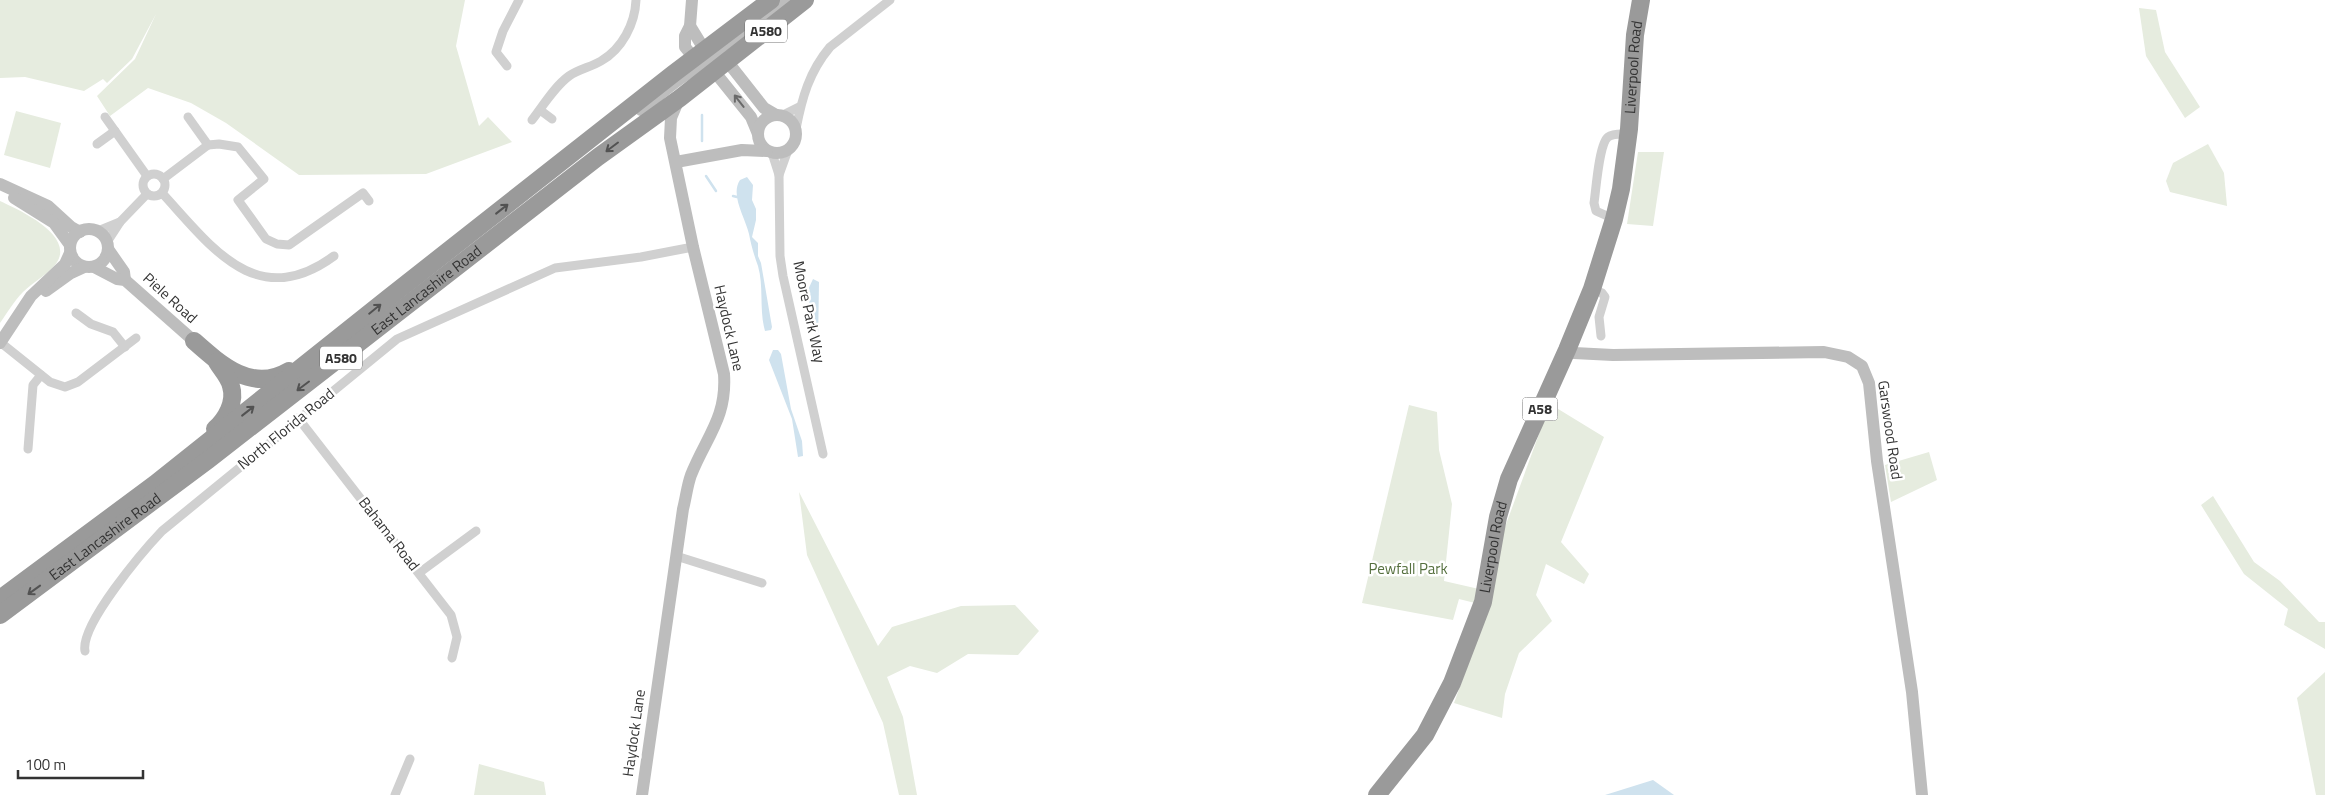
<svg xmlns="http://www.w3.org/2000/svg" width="2325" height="795" viewBox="0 0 2325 795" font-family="'Titillium Web',sans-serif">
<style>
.green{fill:#e6ecdf}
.water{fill:#cfe2ee}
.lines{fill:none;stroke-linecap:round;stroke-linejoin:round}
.stream{stroke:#cfe2ee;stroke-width:2.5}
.street{stroke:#d0d0d0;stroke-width:9}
.secondary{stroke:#bdbdbd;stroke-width:12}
.highway{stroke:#9a9a9a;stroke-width:18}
.oneway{stroke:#6a6a6a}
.oneway2{stroke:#525252}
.labels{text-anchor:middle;stroke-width:5;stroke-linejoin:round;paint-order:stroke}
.shield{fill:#fff;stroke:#707070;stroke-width:1}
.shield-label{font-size:14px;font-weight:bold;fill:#333}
.street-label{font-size:15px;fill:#333;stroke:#fff}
.park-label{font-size:15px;fill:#56703f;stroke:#fff}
</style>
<rect width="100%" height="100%" fill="#fff"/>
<g class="green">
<polygon points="0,0 465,0 456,46 479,126 488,117 512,142 426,174 299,175 226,123 191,103 148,88 110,116 97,96 135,59 156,14 132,59 107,83 103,79 84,91 25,77 0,78"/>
<polygon points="2139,8 2156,10 2165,52 2200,107 2185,118 2146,56"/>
<polygon points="16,111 61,123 50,168 4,155"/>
<polygon points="2208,144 2224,173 2227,206 2170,192 2166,181 2173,163"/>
<polygon points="1638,152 1664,152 1653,226 1627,224"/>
<path d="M0,201c19,9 78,35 55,64 -8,10 -22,17 -32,27 -9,9 -16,21 -23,31z"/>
<polygon points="1550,404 1604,437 1561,542 1589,574 1584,584 1546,564 1536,595 1552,621 1519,653 1505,694 1502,718 1454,703 1491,602 1501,538"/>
<polygon points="1409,405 1437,412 1439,450 1452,504 1444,581 1479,589 1475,603 1459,599 1453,620 1362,603"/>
<polygon points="1929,452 1937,480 1891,502 1885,465"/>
<polygon points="799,492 878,646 892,627 961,606 1015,605 1039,631 1018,655 968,654 937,673 910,666 887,677 903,717 917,795 899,795 883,723 807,555"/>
<polygon points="2213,496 2254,562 2280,581 2319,622 2325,622 2325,649 2284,625 2288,609 2244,574 2201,505"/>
<polygon points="2325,672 2325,795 2316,795 2297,698"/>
<polygon points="479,764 544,782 546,795 474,795"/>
</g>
<g class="water">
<path d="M747,177l6,8 -1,15 4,9v11l-4,17 6,6v13l3,7 11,64 -1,3 -6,1c-6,-21 -1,-44 -7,-65 -4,-11 -7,-21 -9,-32 -4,-17 -19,-39 -9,-54z"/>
<polygon points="813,279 819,282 818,344 807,292"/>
<polygon points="773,350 778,350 781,354 791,409 802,441 803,456 798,457 792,419 769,360"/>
<polygon points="1653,780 1674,795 1605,795"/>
</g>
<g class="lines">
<g class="stream">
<polyline points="702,115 702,141"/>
<polyline points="706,176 716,191"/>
<polyline points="733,196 737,197"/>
</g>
<g class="street">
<polyline points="507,66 496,52 503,31 519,0"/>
<polyline points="540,110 552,119"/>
<polyline points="781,116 799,107"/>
<polyline points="105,117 115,131"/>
<polyline points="188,117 208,145"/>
<path d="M532,120c11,-14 22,-33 37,-44 10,-7 22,-9 32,-15 21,-12 34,-37 35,-61"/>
<path d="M796,129c6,-31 13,-57 34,-82l60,-47"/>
<polyline points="97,144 115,131 147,176"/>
<polyline points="772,153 779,175 780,256 783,276 823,454"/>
<circle cx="154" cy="185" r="11"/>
<polyline points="779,175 788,150"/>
<polyline points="163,179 208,145 219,144 238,147 264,179 238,200 266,239 277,244 289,245 363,193 369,201"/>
<path d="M162,193c49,53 94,120 172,63"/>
<path d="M1614,219l-18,-8 -2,-8c2,-13 5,-59 14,-66 5,-4 14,-3 20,-3"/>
<polyline points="98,231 120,222"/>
<polyline points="107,242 120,222 147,194"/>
<polyline points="1592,289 1602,293 1605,297 1599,317 1601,336"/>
<polyline points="76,313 91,324 113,332 125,347"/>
<polyline points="0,342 50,382 65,387 78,382 136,338"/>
<polyline points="298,418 451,615 457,637 452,658"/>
<polyline points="28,449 33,385 41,375"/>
<polyline points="676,556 762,583"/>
<polyline points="419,573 476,531"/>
<path d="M85,651c-5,-26 58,-100 77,-120l235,-192 158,-71 86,-11 52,-10"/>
<polyline points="395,795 410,759"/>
</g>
<g class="secondary">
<polyline points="692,0 690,26 685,36 685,47 694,58 714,71 751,117 758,134"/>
<polyline points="690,26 701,44 727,61 764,108 776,115"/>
<polyline points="715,51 754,27 789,0"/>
<path d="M641,110c20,-16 61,-55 86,-49"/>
<circle cx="777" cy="134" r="19"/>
<polyline points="676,162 742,150 767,151"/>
<polyline points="0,184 48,206 71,227 80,232"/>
<polyline points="14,198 54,223 70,245"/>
<circle cx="89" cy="248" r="19"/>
<polyline points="108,249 124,272 125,280"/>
<polyline points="94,267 117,279 125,280 194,341"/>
<polyline points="46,291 71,273 84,267"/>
<polyline points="0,343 31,296 65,264 70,253"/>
<polyline points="1567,350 1574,353 1613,355 1824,352 1848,357 1862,366 1869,383 1877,461 1912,692 1922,795"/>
<path d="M642,795l41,-286c3,-11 4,-23 8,-34 15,-38 36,-57 33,-101l-31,-127 -23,-109 1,-20 8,-19"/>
</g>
<g class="highway">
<path d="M194,341c27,24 58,52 95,30"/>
<path d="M215,429c11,-10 21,-27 16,-43 -2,-9 -10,-17 -14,-24"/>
<polyline points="0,599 155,484 387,299 673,74 771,0"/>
<path id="s1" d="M0,615l208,-155 390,-303 82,-59 125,-98"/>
<path id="s2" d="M1377,795l48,-60 27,-52 31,-81 15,-85 11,-38 58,-129 25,-61 22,-70 7,-30 8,-60 6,-94 6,-35"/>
</g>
</g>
<defs><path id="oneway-shaft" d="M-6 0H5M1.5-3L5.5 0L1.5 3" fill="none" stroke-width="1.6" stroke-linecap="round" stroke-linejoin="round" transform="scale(1.25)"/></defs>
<use class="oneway" href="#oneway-shaft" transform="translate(739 101) rotate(-128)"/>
<g class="oneway2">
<use href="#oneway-shaft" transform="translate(612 147) rotate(143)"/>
<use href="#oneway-shaft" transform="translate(502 209) rotate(-38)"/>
<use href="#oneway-shaft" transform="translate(375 309) rotate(-39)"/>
<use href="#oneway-shaft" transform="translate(303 386) rotate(143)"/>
<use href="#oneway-shaft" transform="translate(248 411) rotate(-38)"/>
<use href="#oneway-shaft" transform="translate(34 590) rotate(144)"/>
</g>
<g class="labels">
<g class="shield">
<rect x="745" y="19.5" width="42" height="23" rx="4"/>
<rect x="320" y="346.5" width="42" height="23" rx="4"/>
<rect x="1522.5" y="397.5" width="35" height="23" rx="4"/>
</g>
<g class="shield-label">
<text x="766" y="36">A580</text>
<text x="341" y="363">A580</text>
<text x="1540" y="414">A58</text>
</g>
<g class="street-label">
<text dy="5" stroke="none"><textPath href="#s2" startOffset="782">Liverpool Road</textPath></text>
<text dy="5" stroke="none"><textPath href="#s1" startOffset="536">East Lancashire Road</textPath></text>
<text transform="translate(170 298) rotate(42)" y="5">Piele Road</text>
<text transform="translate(809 312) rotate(78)" y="5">Moore Park Way</text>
<text transform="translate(729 328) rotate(77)" y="5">Haydock Lane</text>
<text transform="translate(286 429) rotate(-39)" y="5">North Florida Road</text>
<text transform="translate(1890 430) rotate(82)" y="5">Garswood Road</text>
<text transform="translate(389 534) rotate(52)" y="5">Bahama Road</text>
<text dy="5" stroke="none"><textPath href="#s1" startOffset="131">East Lancashire Road</textPath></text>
<text dy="5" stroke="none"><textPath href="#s2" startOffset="278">Liverpool Road</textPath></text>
<text transform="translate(634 733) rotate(-82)" y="5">Haydock Lane</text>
</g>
<g class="park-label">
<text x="1408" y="574">Pewfall Park</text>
</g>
</g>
<path d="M18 770v8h125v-8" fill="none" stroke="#333333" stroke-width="2.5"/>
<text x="25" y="770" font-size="15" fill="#333333" stroke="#ffffff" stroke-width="4" paint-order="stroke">100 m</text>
</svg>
